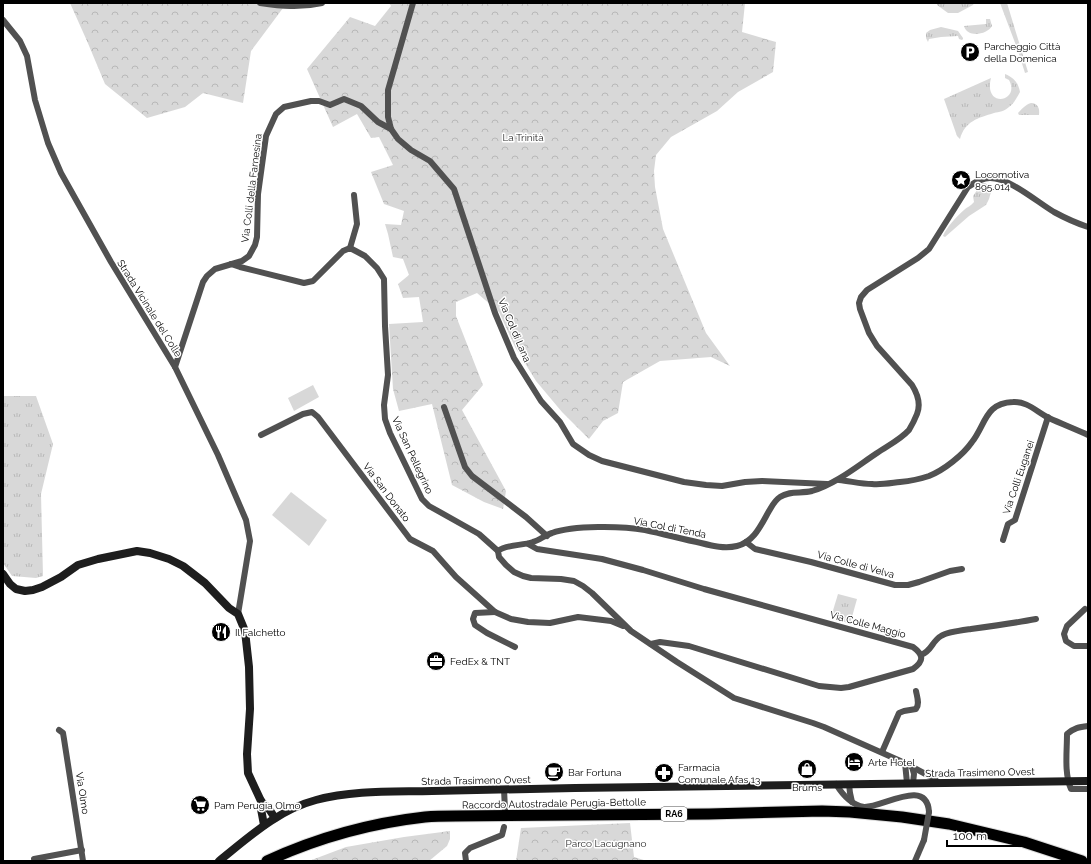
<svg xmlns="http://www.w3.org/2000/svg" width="1091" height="864" viewBox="0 0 1091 864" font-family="Raleway,sans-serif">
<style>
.grass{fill:url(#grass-tufts)}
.forest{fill:url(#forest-crowns)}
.pitch{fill:#d8d8d8}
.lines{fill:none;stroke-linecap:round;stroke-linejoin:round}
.highway-casing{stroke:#dbdbdb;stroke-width:13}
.street{stroke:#515151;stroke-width:6}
.secondary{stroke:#1e1e1e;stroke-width:8}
.highway{stroke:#000;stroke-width:11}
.street-bridge{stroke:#515151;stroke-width:6}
.labels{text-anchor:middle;stroke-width:3;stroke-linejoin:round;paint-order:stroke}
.shield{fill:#fff;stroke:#4c4c4c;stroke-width:1}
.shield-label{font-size:9px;font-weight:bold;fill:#000}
.poi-label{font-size:10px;fill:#000;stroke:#fff;text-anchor:start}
.park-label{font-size:10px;fill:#2f2f2f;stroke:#fff}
.street-label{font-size:10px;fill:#000;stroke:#fff}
</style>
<defs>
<pattern id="grass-tufts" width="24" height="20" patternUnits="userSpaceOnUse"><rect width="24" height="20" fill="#d8d8d8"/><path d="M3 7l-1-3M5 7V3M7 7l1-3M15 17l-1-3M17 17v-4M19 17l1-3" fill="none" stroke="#b8b8b8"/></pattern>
<pattern id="forest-crowns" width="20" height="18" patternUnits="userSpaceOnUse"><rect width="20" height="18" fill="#d8d8d8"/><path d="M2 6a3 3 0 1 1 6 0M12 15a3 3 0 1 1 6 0" fill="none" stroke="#b8b8b8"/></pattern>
</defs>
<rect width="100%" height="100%" fill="#fff"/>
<g class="grass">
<polygon points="937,3 974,3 973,5 958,13 948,13 937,5"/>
<polygon points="1000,3 1007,3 1028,72 1025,73 1017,48"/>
<path d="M986,19h4l2,7c-5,9 -25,12 -28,0l22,-2z"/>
<polygon points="941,27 954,30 958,31 963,38 963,39 962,40 959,39 958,36 941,37 929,39 928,42 926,38 926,33 930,30"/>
<path d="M1005,74c9,4 13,8 15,18 -3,5 -6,12 -11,15 -4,4 -10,5 -15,6 -16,5 -29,8 -34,26l-3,-3 -13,-37 47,-21c-8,31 30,24 18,2l-4,-2z"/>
<path d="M1031,103c7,0 9,6 8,12h-20l-1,-2c4,-4 7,-8 13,-10z"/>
<path d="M982,183h3l5,3 1,6 -2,7 -3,6 -17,11 -24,21 -2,-1c3,-8 14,-20 21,-26 3,-3 7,-4 10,-8l-1,-6z"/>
<polygon points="3,396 36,396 53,444 41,494 43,576 36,578 12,576 3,563"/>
<polygon points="838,594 857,599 850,624 831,617"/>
</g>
<g class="forest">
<polygon points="70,3 288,3 286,4 251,51 243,103 203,93 185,107 147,118 105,84 87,41"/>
<polygon points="389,3 745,3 742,32 776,42 773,72 738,92 717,111 671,137 656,155 654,171 655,187 663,229 706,333 730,366 711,357 660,361 623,382 618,413 603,421 589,439 562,412 536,381 515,347 499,312 477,293 456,302 456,316 483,385 462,410 506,491 503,509 484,502 452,485 432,404 399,411 393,389 389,324 423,322 419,297 403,298 398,284 409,275 403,259 393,257 388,234 385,224 401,225 404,211 384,204 371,172 393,165 379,137 371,138 357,114 333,127 307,69 350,17 375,26 391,6"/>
<polygon points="630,823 634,857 647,861 516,861 521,828"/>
<polygon points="450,831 450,839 447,846 429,861 309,861 346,847 404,837"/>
</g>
<g class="pitch">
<polygon points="313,385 319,397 294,411 288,398"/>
<polygon points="291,492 327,520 309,546 272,515"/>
</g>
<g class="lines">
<defs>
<path id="highway" d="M267,861c50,-23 104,-38 158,-44 11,-1 21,-1 31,-1l253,-2 113,-3 28,1 52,5 47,7 75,18 58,19"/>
</defs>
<use href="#highway" class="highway-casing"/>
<g class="street">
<path d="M260,3c21,3 40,5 62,0"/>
<polyline points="413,3 388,90 388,117 391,129 398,139 411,150 430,161 454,189 495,313 514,358 541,401 560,422 573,444 589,455 602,461 684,482 706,485 722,486 745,482 762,481 827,484"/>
<polyline points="3,20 20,41 27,56 35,100 48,143 61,173 111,262 175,367 218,455 246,520 250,541 238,614"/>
<polyline points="350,248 357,224 354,195"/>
<polyline points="231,264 240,267 304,283 313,281 343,251 350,248 365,256 377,268 384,279 385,326 388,375 384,405 385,419 390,433 422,499 429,506 479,534 498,551"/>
<polyline points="175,367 203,282 207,276 215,269 242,261 249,256 255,245 257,237 258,194 266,136 276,114 284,107 311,101 319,101 330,105 344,99 361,106 378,122 391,129"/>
<polyline points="444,407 465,467 472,476 526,517 547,536"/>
<polyline points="261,435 303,414 312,412 318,417 410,539 433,551 456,577 495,612 511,619 528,622 550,623 578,617 611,621 623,626"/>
<path d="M839,480c11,1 22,4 33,4 9,1 19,-1 28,-2 10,-1 20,-3 29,-6 15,-6 34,-21 43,-34 14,-18 13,-39 41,-40 14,-1 24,10 36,16 13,6 26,11 39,17"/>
<polyline points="1003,540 1008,524 1015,520 1048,417"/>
<polyline points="746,542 755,549 811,562 895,585 908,585 919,582 950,571 962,569"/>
<path d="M528,544l9,5 65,10 41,11 61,19 209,58c11,8 11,14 0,22l-64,18 -8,1 -22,-2 -130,-40 -29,-4 -9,2"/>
<polyline points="1085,609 1067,626 1064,634 1066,641 1074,646 1088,646"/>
<polyline points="495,612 475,613 473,619 475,625 487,633 515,647"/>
<path d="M921,655c11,-4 11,-14 20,-19 6,-4 23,-6 30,-7 22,-3 44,-6 65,-10"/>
<path d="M1088,726c-9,1 -14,2 -21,8 0,18 -3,39 4,55h17"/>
<polyline points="59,730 63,733 64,739 83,861"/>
<path d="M882,752l17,-39 5,-2 12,-2c4,-5 1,-12 0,-18"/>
<polyline points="905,763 907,783"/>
<polyline points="912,767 914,774 913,783"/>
<path d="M939,783l-6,-5 -28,-15 -81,-36 -11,-4 -79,-25 -57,-36 -46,-31 -39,-38 -9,-7 -9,-5 -13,-2 -30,-1 -8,-2 -9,-4 -8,-7 -7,-8 -1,-6c9,-7 24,-5 35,-9 7,-2 12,-7 19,-9 21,-8 71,-7 93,-3 19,4 37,9 56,13 12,3 24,6 36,3 17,-4 24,-21 32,-35 3,-5 6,-11 11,-14 10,-7 21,-3 32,-6 25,-8 44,-24 65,-38 10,-7 23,-13 32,-23 3,-5 6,-11 8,-16 4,-10 0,-21 -5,-29l-35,-39 -8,-13 -9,-24 -1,-6 2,-6 6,-7 51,-32 11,-9 39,-62c6,-4 13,-9 22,-9 20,0 47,24 64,34 11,6 22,11 34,15"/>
<path d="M836,784c6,10 16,21 28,23 18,1 63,-30 65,5"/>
<polyline points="849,784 850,793 852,802"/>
<polyline points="504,789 505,810"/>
<polyline points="34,859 82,850"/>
<polyline points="466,861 465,853 470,848 502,835 504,827"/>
<polyline points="915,861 924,840"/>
</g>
<g class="secondary">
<polyline points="3,574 10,584 16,589 25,591 33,590 42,587 61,577 78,565 98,559 137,551 150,553 169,559 183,566 205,583 229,608 238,614 245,631 249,667 250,709 247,754 248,773 261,801 269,809 275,818"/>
<polyline points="261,801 261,809 264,825"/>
<path d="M219,861c30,-24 59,-51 97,-61 37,-10 78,-8 116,-9 47,-1 95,-2 143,-3 171,-2 342,-4 513,-7"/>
</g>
<use href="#highway" class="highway"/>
<polyline class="street-bridge" points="924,840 929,812"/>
</g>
<defs>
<symbol id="parking-disc" viewBox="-11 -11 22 22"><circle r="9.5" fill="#000" stroke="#fff"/><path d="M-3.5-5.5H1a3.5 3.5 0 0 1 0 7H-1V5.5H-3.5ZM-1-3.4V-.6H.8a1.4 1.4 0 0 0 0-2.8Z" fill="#fff"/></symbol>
<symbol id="sight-disc" viewBox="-11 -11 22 22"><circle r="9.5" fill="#000" stroke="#fff"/><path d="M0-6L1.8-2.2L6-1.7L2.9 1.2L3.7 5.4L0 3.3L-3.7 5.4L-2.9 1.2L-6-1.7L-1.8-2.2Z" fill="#fff"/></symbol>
<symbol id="restaurant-disc" viewBox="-11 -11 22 22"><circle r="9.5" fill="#000" stroke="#fff"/><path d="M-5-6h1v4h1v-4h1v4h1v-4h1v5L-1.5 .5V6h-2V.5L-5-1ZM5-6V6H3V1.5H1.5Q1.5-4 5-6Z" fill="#fff"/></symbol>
<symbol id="office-disc" viewBox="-11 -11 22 22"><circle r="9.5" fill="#000" stroke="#fff"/><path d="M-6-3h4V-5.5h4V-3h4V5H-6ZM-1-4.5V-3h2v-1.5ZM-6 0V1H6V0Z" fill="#fff"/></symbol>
<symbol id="hotel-disc" viewBox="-11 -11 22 22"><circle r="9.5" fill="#000" stroke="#fff"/><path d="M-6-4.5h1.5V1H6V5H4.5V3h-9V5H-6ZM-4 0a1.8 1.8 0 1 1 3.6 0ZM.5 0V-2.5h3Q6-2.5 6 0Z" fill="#fff"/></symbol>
<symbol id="shop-disc" viewBox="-11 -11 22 22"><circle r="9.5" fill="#000" stroke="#fff"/><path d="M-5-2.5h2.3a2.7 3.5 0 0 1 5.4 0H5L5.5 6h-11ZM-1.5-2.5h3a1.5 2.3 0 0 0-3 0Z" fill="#fff"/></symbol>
<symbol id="cafe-disc" viewBox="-11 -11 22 22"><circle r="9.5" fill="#000" stroke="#fff"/><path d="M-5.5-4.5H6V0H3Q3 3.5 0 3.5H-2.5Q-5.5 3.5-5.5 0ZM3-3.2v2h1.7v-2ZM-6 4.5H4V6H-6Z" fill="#fff"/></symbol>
<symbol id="pharmacy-disc" viewBox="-11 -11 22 22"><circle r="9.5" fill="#000" stroke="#fff"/><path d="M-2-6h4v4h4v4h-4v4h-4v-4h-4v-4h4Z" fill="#fff"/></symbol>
<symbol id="supermarket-disc" viewBox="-11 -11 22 22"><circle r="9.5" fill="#000" stroke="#fff"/><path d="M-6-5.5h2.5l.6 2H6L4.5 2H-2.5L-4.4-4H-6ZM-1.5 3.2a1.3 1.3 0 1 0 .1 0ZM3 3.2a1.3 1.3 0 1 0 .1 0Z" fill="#fff"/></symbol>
</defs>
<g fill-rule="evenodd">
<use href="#parking-disc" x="959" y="41" width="22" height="22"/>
<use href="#sight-disc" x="950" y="169" width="22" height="22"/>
<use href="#restaurant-disc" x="210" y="621" width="22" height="22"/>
<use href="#office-disc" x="425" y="650" width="22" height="22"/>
<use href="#hotel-disc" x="843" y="751" width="22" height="22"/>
<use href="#shop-disc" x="796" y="758" width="22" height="22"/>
<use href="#cafe-disc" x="543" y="761" width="22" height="22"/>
<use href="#pharmacy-disc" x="653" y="762" width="22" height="22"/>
<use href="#supermarket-disc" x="189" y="794" width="22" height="22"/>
</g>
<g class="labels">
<rect class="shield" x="661" y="807" width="26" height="14" rx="3"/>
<g class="shield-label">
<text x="674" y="817">RA6</text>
</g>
<g class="poi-label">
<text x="984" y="50">Parcheggio Città<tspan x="984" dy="12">della Domenica</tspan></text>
<text x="975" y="178">Locomotiva<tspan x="975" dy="12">895.014</tspan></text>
<text x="235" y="636">Il Falchetto</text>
<text x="450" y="665">FedEx &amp; TNT</text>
<text x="868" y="766">Arte Hotel</text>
<text x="678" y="771">Farmacia<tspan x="678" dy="12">Comunale Afas 13</tspan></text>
<text x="568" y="776">Bar Fortuna</text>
<text x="807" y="791" text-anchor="middle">Brums</text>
<text x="214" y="809">Pam Perugia Olmo</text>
</g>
<g class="park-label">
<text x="523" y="141">La Trinità</text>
<text x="606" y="847">Parco Lacugnano</text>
</g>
<g class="street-label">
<text transform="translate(251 188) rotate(-83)" y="4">Via Colli della Farnesina</text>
<text transform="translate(150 308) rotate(58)" y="4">Strada Vicinale del Colle</text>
<text transform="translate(515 330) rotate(67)" y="4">Via Col di Lana</text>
<text transform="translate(413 455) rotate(65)" y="4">Via San Pellegrino</text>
<text transform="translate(1018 477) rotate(-71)" y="4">Via Colli Euganei</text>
<text transform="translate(387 492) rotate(53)" y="4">Via San Donato</text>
<text transform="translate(670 527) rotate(11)" y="4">Via Col di Tenda</text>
<text transform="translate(856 564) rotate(15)" y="4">Via Colle di Velva</text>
<text transform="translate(868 624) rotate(15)" y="4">Via Colle Maggio</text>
<text transform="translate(980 772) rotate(-1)" y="4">Strada Trasimeno Ovest</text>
<text transform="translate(476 780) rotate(-1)" y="4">Strada Trasimeno Ovest</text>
<text transform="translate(83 793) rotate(81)" y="4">Via Olmo</text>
<text transform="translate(554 803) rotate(-1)" y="4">Raccordo Autostradale Perugia-Bettolle</text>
</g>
</g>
<rect width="1091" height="864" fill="none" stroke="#000000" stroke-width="8"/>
<path d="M947 840v6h81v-6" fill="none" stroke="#000000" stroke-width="2"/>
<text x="953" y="840" font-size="12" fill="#000000" stroke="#ffffff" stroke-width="3" paint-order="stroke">100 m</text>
</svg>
